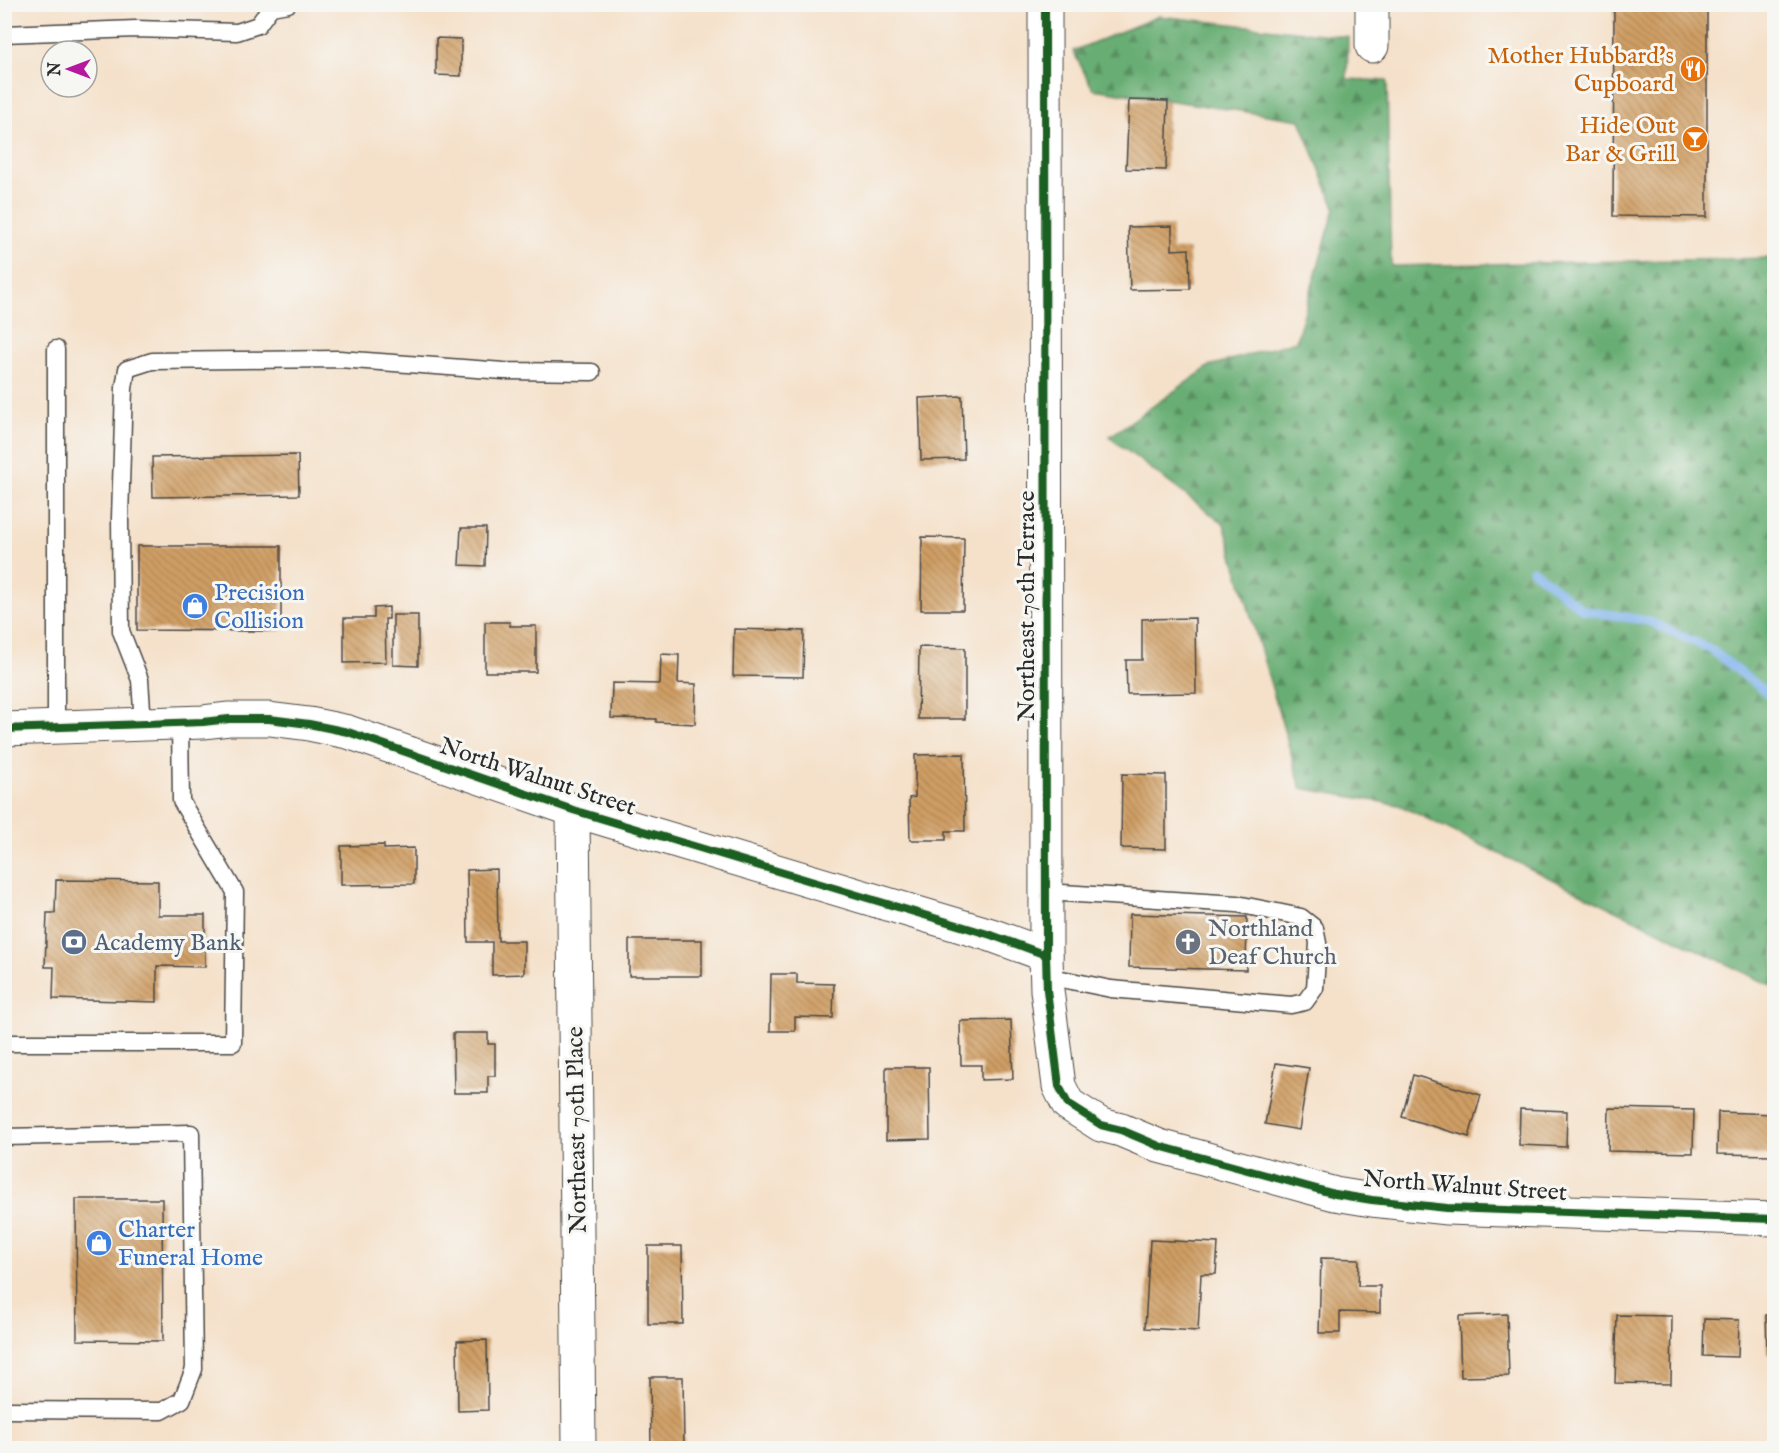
<svg xmlns="http://www.w3.org/2000/svg" width="1779" height="1453" viewBox="0 0 1779 1453" font-family="'IM FELL English',serif">
<style>
.forest{fill:url(#forest-firs);stroke:#4a6c4f;stroke-width:1.5}
.lines{fill:none;stroke-linecap:round;stroke-linejoin:round}
.stream{stroke:#82b4ee;stroke-width:9}
.building{fill:url(#building-back-hatch)}
.service-casing{stroke:#494643;stroke-width:19}
.minor-casing{stroke:#494643;stroke-width:35}
.service{stroke:#fff;stroke-width:16}
.minor{stroke:#fff;stroke-width:33}
.cycleway-casing{stroke:#f6f6f2;stroke-width:11}
.cycleway{stroke:#1b5e20;stroke-width:8}
.labels{text-anchor:middle;stroke-width:6;stroke-linejoin:round;paint-order:stroke}
.food-label{font-size:24px;fill:#c56008;stroke:#f6f6f2;text-anchor:end}
.shop-label{font-size:24px;fill:#366cbe;stroke:#f6f6f2;text-anchor:start}
.street-label{font-size:24px;fill:#2b2b2b;stroke:#f6f6f2}
.worship-label{font-size:24px;fill:#5b616d;stroke:#f6f6f2;text-anchor:start}
.service-label{font-size:24px;fill:#4e5e75;stroke:#f6f6f2;text-anchor:start}
</style>
<defs>
<pattern id="forest-firs" width="22" height="20" patternUnits="userSpaceOnUse" patternTransform="scale(1.5)"><rect width="22" height="20" fill="#68ad73"/><path d="M5 1l3.5 6h-7zM16 11l3.5 6h-7z" fill="#568d5f"/></pattern>
<pattern id="building-back-hatch" width="6" height="6" patternUnits="userSpaceOnUse" patternTransform="scale(1.5)"><rect width="6" height="6" fill="#d09f65"/><path d="M-1 5l2 2M0 0l6 6M5-1l2 2" fill="none" stroke="#a98253"/></pattern>
</defs>
<rect width="100%" height="100%" fill="#f6f6f2"/>
<filter id="ink" filterUnits="userSpaceOnUse"><feTurbulence type="fractalNoise" baseFrequency=".0167" numOctaves="2"/><feDisplacementMap in="SourceGraphic" scale="12" xChannelSelector="R" yChannelSelector="G"/><feConvolveMatrix kernelMatrix="1 2 1 2 8 2 1 2 1" color-interpolation-filters="sRGB"/></filter>
<filter id="wash" filterUnits="userSpaceOnUse"><feTurbulence type="fractalNoise" baseFrequency=".008" numOctaves="4" result="noise"/><feDisplacementMap in="SourceGraphic" scale="24" xChannelSelector="R" yChannelSelector="G"/><feGaussianBlur stdDeviation="1.35" result="paint"/><feColorMatrix in="noise" values="0 0 0 0 0 0 0 0 0 0 0 0 0 0 0 0 0 1.4 0 .05"/><feComposite in="paint" operator="in"/></filter>
<g filter="url(#wash)">
<rect width="100%" height="100%" fill="#f5e1ca"/>
<polygon class="forest" points="1159,16 1348,37 1347,79 1387,81 1391,266 1774,258 1774,987 1399,805 1301,788 1224,524 1109,437 1210,366 1296,341 1335,208 1300,120 1093,89 1073,51"/>
<g class="lines">
<polyline class="stream" points="1533,570 1583,610 1648,621 1710,649 1774,698"/>
</g>
<g id="blocks">
<g class="building">
<polygon points="1614,4 1707,4 1707,217 1613,216"/>
<polygon points="436,38 461,39 461,76 436,75"/>
<polygon points="1129,100 1168,101 1166,170 1126,169"/>
<polygon points="1172,226 1172,250 1189,249 1190,289 1130,290 1128,227"/>
<polygon points="962,396 964,459 921,460 919,398"/>
<polygon points="298,455 299,495 153,497 152,457"/>
<polygon points="461,528 486,528 485,566 459,565"/>
<polygon points="922,537 964,538 963,610 921,610"/>
<polygon points="137,546 281,546 281,631 137,630"/>
<polygon points="389,607 389,619 385,619 386,662 344,663 344,618 374,618 374,608"/>
<polygon points="393,615 418,615 418,666 393,665"/>
<polygon points="1195,618 1196,693 1127,694 1126,660 1142,660 1142,619"/>
<polygon points="485,622 510,622 510,626 536,626 536,672 485,672"/>
<polygon points="734,629 804,631 803,677 733,676"/>
<polygon points="919,647 965,648 965,719 918,719"/>
<polygon points="661,654 679,655 678,683 696,684 695,724 656,722 656,719 611,718 612,683 660,684"/>
<polygon points="964,754 965,831 946,831 946,840 910,840 909,798 915,797 915,755"/>
<polygon points="1122,774 1166,775 1166,849 1121,848"/>
<polygon points="384,845 384,849 414,848 414,884 341,885 341,846"/>
<polygon points="497,869 498,941 524,941 524,974 492,975 492,942 468,942 467,870"/>
<polygon points="56,880 158,881 158,915 205,915 205,967 157,966 157,1002 53,999 54,967 45,967 47,913 55,913"/>
<polygon points="1130,914 1247,917 1246,970 1129,967"/>
<rect x="629" y="940" width="73" height="36"/>
<polygon points="771,974 797,974 797,983 834,984 833,1018 795,1017 795,1031 770,1031"/>
<polygon points="1011,1020 1013,1079 981,1080 981,1065 961,1065 960,1021"/>
<polygon points="453,1033 488,1033 488,1044 495,1044 495,1076 488,1076 488,1093 454,1093"/>
<polygon points="1276,1063 1309,1068 1299,1130 1265,1124"/>
<polygon points="886,1067 929,1067 930,1139 886,1140"/>
<polygon points="1413,1075 1481,1095 1469,1137 1402,1117"/>
<polygon points="1609,1108 1694,1110 1693,1153 1608,1151"/>
<polygon points="1520,1109 1567,1111 1566,1147 1519,1145"/>
<polygon points="1718,1112 1774,1114 1774,1155 1717,1154"/>
<polygon points="76,1199 162,1199 163,1341 77,1340"/>
<polygon points="1150,1240 1218,1243 1216,1274 1201,1274 1198,1331 1145,1328"/>
<polygon points="648,1246 682,1246 683,1324 648,1324"/>
<polygon points="1321,1258 1359,1259 1358,1286 1380,1286 1380,1313 1340,1312 1340,1333 1319,1333"/>
<polygon points="1507,1314 1509,1376 1461,1377 1459,1316"/>
<polygon points="1617,1315 1672,1316 1671,1384 1615,1383"/>
<polygon points="1766,1315 1774,1315 1774,1354 1767,1354"/>
<polygon points="1704,1319 1739,1320 1738,1357 1703,1356"/>
<polygon points="487,1340 488,1410 458,1411 457,1341"/>
<polygon points="650,1377 683,1377 684,1448 651,1448"/>
</g>
</g>
</g>
<g filter="url(#ink)">
<use href="#blocks" fill-opacity="0" stroke="#494643" stroke-width="1.5"/>
<g class="lines">
<defs>
<g id="service">
<polyline points="271,7 288,4"/>
<polyline points="4,34 136,29 237,32 258,25 271,7 271,4"/>
<polyline points="56,349 56,727"/>
<polyline points="143,724 140,680 121,631 120,518 124,388 127,369 152,361 339,359 504,371 592,372"/>
<polyline points="1046,892 1237,904 1301,917 1315,928 1318,943 1315,988 1305,1002 1291,1005 1111,989 1047,976"/>
<polyline points="4,1043 233,1043 235,892 181,801 180,722"/>
<polyline points="4,1137 191,1133 194,1369 182,1400 162,1411 4,1410"/>
</g>
<g id="minor">
<polyline points="1045,4 1046,955 1047,990 1059,1086 1068,1104 1101,1125 1121,1130 1159,1146 1335,1194 1372,1200 1447,1208 1774,1219"/>
<polyline points="1372,46 1372,4"/>
<polyline points="4,729 203,722 229,719 269,719 309,724 348,732 573,810 991,935 1046,955"/>
<polyline points="573,810 579,1446 577,1448"/>
</g>
</defs>
<use href="#service" class="service-casing"/>
<use href="#minor" class="minor-casing"/>
<use href="#service" class="service"/>
<use href="#minor" class="minor"/>
<defs>
<g id="cycleway">
<polyline points="1045,4 1046,955 1047,990 1059,1086 1068,1104 1101,1125 1121,1130 1159,1146 1335,1194 1372,1200 1447,1208 1774,1219"/>
<polyline points="4,729 203,722 229,719 269,719 309,724 348,732 573,810 991,935 1046,955"/>
</g>
</defs>
<use href="#cycleway" class="cycleway-casing"/>
<use href="#cycleway" class="cycleway"/>
</g>
</g>
<defs>
<symbol id="restaurant-disc" viewBox="-11 -11 22 22"><circle r="9.5" fill="#e8710a" stroke="#f6f6f2"/><path d="M-5-6h1v4h1v-4h1v4h1v-4h1v5L-1.5 .5V6h-2V.5L-5-1ZM5-6V6H3V1.5H1.5Q1.5-4 5-6Z" fill="#fff"/></symbol>
<symbol id="bar-disc" viewBox="-11 -11 22 22"><circle r="9.5" fill="#e8710a" stroke="#f6f6f2"/><path d="M-6-5H6L.8 .8V4.5H3.5V6h-7V4.5H-.8V.8Z" fill="#fff"/></symbol>
<symbol id="shop-disc" viewBox="-11 -11 22 22"><circle r="9.5" fill="#3f7fe0" stroke="#f6f6f2"/><path d="M-5-2.5h2.3a2.7 3.5 0 0 1 5.4 0H5L5.5 6h-11ZM-1.5-2.5h3a1.5 2.3 0 0 0-3 0Z" fill="#fff"/></symbol>
<symbol id="bank-disc" viewBox="-11 -11 22 22"><circle r="9.5" fill="#5c6f8a" stroke="#f6f6f2"/><path d="M-6-4H6V4H-6ZM0-2.3a2.3 2.3 0 1 0 0 4.6a2.3 2.3 0 1 0 0-4.6Z" fill="#fff"/></symbol>
<symbol id="church-disc" viewBox="-11 -11 22 22"><circle r="9.5" fill="#6b7280" stroke="#f6f6f2"/><path d="M-1.2-6h2.4v3.5h3.3v2.4h-3.3V6h-2.4V-.1h-3.3v-2.4h3.3Z" fill="#fff"/></symbol>
</defs>
<g fill-rule="evenodd">
<use href="#restaurant-disc" x="1678" y="54" width="30" height="30"/>
<use href="#bar-disc" x="1680" y="124" width="30" height="30"/>
<use href="#shop-disc" x="180" y="591" width="30" height="30"/>
<use href="#bank-disc" x="59" y="927" width="30" height="30"/>
<use href="#church-disc" x="1173" y="927" width="30" height="30"/>
<use href="#shop-disc" x="84" y="1228" width="30" height="30"/>
</g>
<g class="labels">
<g class="food-label">
<text x="1674" y="63">Mother Hubbard's<tspan x="1674" dy="28">Cupboard</tspan></text>
<text x="1676" y="133">Hide Out<tspan x="1676" dy="28">Bar &amp; Grill</tspan></text>
</g>
<g class="shop-label">
<text x="214" y="600">Precision<tspan x="214" dy="28">Collision</tspan></text>
<text x="118" y="1237">Charter<tspan x="118" dy="28">Funeral Home</tspan></text>
</g>
<g class="street-label">
<text transform="translate(1026 606) rotate(-90)" y="8">Northeast 70th Terrace</text>
<text transform="translate(538 776) rotate(18)" y="8">North Walnut Street</text>
<text transform="translate(576 1130) rotate(-91)" y="8">Northeast 70th Place</text>
<text transform="translate(1465 1185) rotate(4)" y="8">North Walnut Street</text>
</g>
<g class="worship-label">
<text x="1208" y="936">Northland<tspan x="1208" dy="28">Deaf Church</tspan></text>
</g>
<g class="service-label">
<text x="94" y="950">Academy Bank</text>
</g>
</g>
<rect width="1779" height="1453" fill="none" stroke="#f6f6f2" stroke-width="24"/>
<g transform="translate(69 69) rotate(270)"><circle r="28" fill="#f6f6f2" stroke="#a5a5a2" stroke-width="1.5"/>
<path d="M0-4.5L10 22L0 15L-10 22Z" fill="#b5179e"/>
<text y="-9" font-size="16" font-weight="bold" text-anchor="middle" fill="#2b2b2b">N</text>
</g>
</svg>
